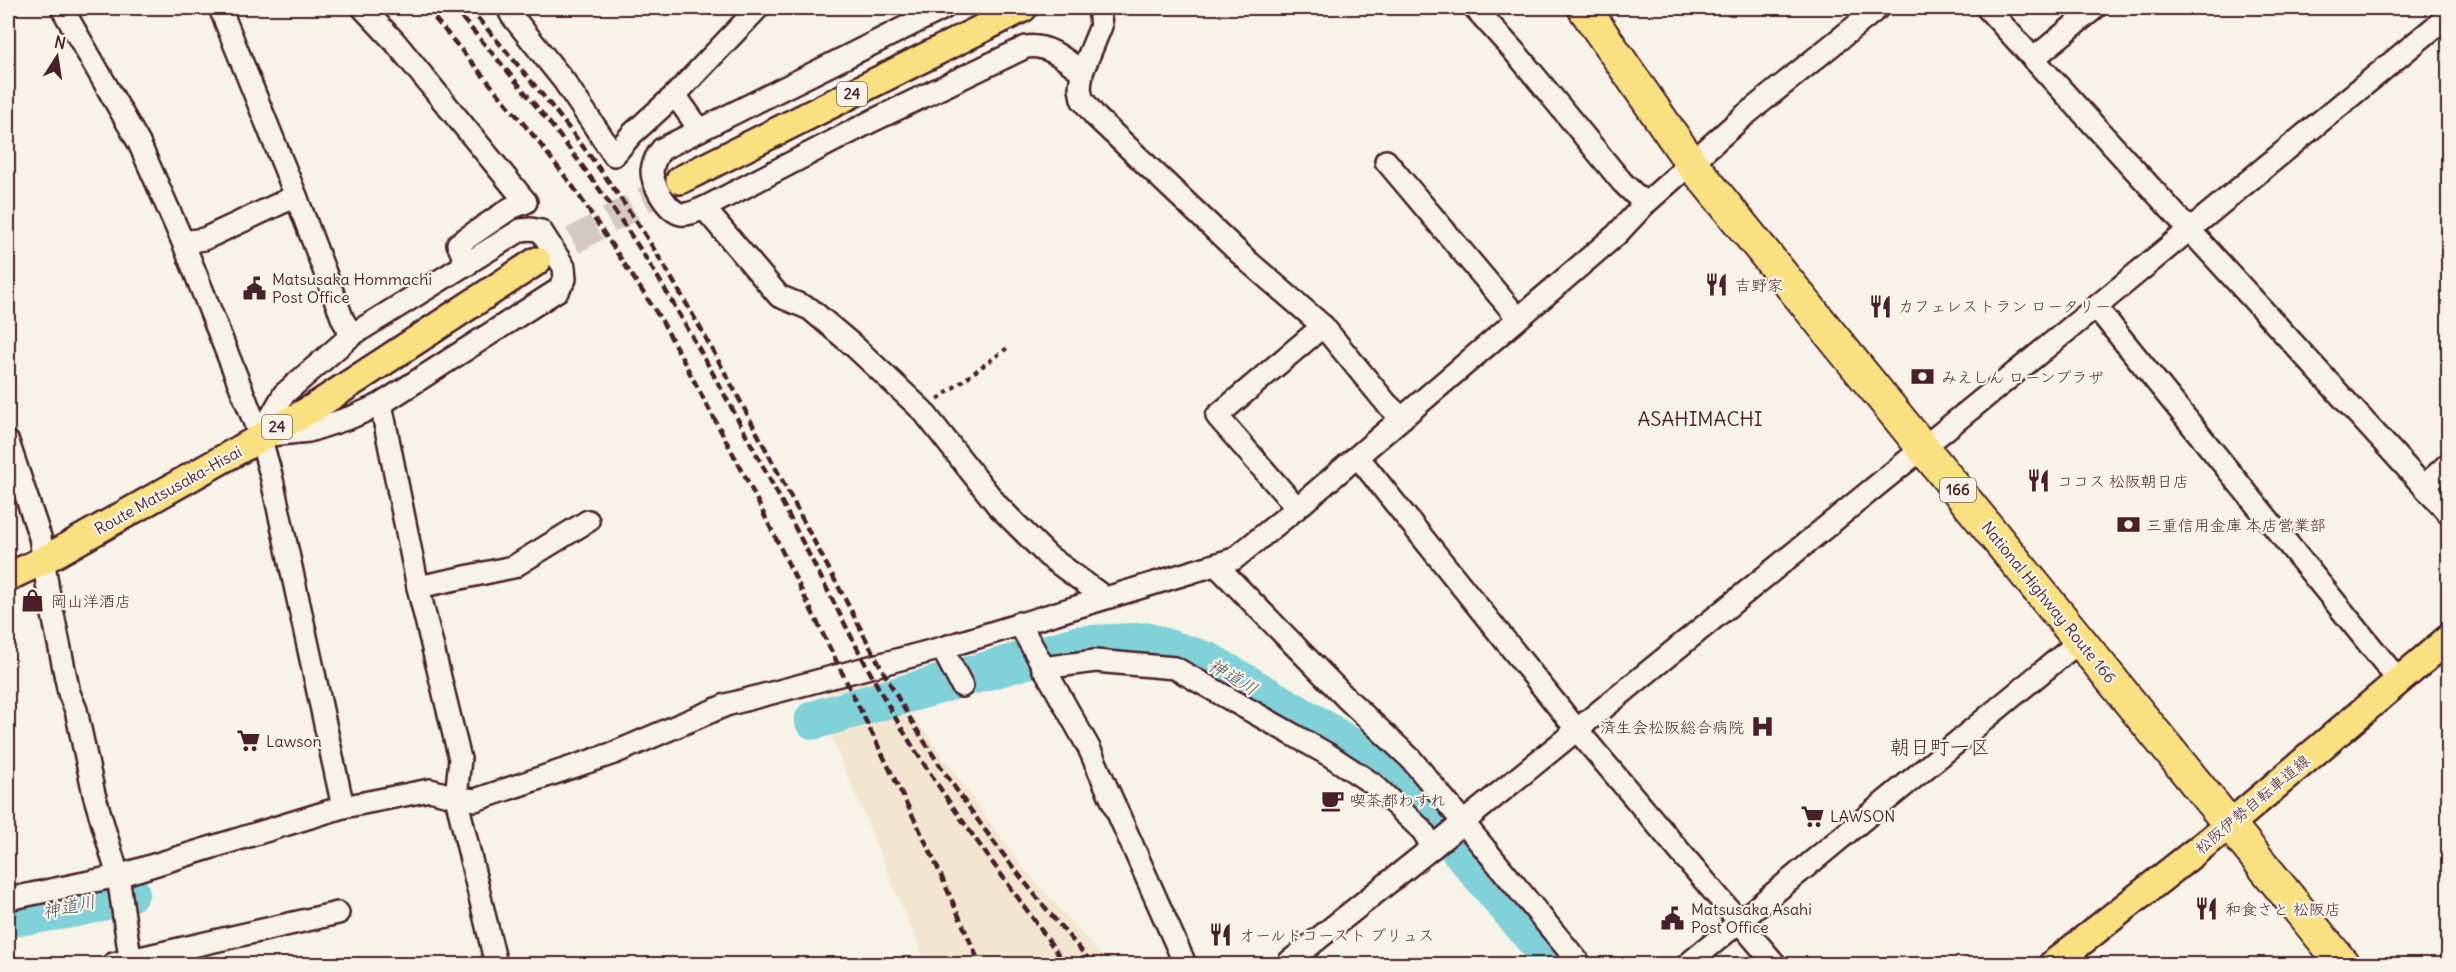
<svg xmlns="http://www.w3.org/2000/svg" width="2456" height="972" viewBox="0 0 2456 972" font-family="Delius,'Klee One',sans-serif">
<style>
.built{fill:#f3e6d1}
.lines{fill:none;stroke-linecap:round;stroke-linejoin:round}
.river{stroke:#80d1d8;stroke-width:39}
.major-tunnel{stroke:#d4c9c2;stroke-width:27;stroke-dasharray:27 14;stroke-linecap:butt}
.minor-casing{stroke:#4a1f2b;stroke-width:26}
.major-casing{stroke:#4a1f2b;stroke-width:32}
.highway-casing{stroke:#4a1f2b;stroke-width:36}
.path{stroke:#4a1f2b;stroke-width:4;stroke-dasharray:4.5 4.5;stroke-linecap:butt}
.minor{stroke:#f7f3e8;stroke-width:21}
.major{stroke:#f9e181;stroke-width:27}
.highway{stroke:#f9e181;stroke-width:32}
.rail{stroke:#4a1f2b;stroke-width:4.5;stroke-dasharray:9 4.5;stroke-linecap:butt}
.labels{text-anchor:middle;stroke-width:4.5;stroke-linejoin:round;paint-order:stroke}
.shield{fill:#f7f3e8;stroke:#7e5f64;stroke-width:1.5}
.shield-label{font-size:15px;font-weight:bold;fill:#4a1f2b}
.poi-label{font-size:16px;fill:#4a1f2b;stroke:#f7f3e8;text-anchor:start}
.street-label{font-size:16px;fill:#4a1f2b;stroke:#f7f3e8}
.water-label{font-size:18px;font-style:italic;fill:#5a545f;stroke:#f7f3e8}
.quarter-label{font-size:20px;fill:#4a1f2b;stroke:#f7f3e8}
</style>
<rect width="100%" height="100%" fill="#f7f3e8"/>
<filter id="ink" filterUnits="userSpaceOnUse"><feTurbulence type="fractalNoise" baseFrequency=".0167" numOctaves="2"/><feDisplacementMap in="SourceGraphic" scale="12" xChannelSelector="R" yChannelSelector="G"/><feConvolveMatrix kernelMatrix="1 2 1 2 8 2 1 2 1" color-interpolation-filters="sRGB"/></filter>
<g filter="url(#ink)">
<polygon class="built" points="883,674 1021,865 1109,964 926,964 815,698"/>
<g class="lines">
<g class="river">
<polyline points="814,720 1078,645 1147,642 1207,661 1323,729 1389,772 1456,845 1556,964"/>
<path d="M8,918c41,-6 83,-10 122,-26"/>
</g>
<polyline class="major-tunnel" points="537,261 680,180"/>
<defs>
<g id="minor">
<polyline points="62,8 139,143 183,242 260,436 271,475 343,807 430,790 456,797 496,964"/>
<polyline points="220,8 296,196 343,320 352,335"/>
<polyline points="363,8 395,42 526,202 511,208 458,244 467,265"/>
<polyline points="508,8 512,16 564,81 614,155 632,134 675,95 758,8"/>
<path d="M944,8l-282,141c-6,7 -9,13 -10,22 0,13 15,40 29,43 8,1 15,-3 23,-6l168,-87 154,-74c21,-4 40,13 56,25"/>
<polyline points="1099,8 1101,26 1082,72 1080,88 1082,99 1095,116 1250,263 1323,326 1387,404 1402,418"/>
<polyline points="1475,8 1520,58 1622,182 1645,204"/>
<polyline points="1987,8 2448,513"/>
<polyline points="2033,59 2095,8"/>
<polyline points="675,95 700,130"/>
<polyline points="1386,161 1518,318"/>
<polyline points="704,208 779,296 810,309 855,347 923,411 998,506 1048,556 1104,597"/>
<polygon points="531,229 541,231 564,267 565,279 558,290 381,404 352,417 309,431 260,436 284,394 352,335 521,230"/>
<polyline points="183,242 204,239 296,196"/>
<polyline points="2096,307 2399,681"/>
<polyline points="381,404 418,587 460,759 456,797 475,800 614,753 726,705 942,648 1234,559 1297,508 1616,235 1645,204 1744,116 1878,8"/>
<polyline points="8,442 40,537 48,590 69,693 76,710 94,794 118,876 131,964"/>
<polyline points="1358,457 1577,730 1775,964"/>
<polyline points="2424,486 2448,464"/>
<polyline points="1297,508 1217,416 1323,326"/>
<polyline points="1216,565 1346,698 1411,759 1580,964"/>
<polyline points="418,587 513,567 588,521"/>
<polyline points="1019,623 1089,748 1185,964"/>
<polyline points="942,648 962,686"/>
<polyline points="1043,668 1095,661 1175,668 1329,755 1373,784 1422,830 1433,847"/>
<polyline points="8,899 118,876 343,807"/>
<polyline points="113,964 338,913"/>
<polyline points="1292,964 1289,962 1433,847 2096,307 2448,16"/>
<polyline points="1688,964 2081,640"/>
</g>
<g id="major">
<polyline points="680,180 1023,8"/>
<polyline points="8,577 44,560 313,408 537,261"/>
<polyline points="2053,964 2229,825 2448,639"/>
</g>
<polyline id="highway" points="1584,8 1692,164 2343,964"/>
</defs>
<use href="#minor" class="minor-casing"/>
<use href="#major" class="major-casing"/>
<use href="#highway" class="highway-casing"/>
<polyline class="path" points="938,399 1010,346"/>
<use href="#minor" class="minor"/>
<use href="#major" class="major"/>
<use href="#highway" class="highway"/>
<g class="rail">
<polyline points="426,8 533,135 574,188 662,321 745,476 932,855 980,964"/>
<path d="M453,8c77,87 150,178 210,278 54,92 104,187 153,282 27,52 53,105 83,156 50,84 111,160 166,240"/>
<path d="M469,8c74,85 146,173 203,271 62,105 115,213 173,320 22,42 44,85 69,126 52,84 114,165 179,239"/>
</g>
</g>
</g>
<defs>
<symbol id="restaurant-bare" viewBox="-9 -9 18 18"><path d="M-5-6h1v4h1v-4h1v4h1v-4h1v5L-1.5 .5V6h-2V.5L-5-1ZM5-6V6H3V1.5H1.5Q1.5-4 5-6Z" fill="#4a1f2b" stroke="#f7f3e8" stroke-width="2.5" paint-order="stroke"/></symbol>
<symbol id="civic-bare" viewBox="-9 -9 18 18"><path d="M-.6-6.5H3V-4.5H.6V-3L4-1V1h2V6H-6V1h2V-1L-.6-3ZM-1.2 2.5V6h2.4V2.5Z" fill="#4a1f2b" stroke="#f7f3e8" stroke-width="2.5" paint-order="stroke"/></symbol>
<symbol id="bank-bare" viewBox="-9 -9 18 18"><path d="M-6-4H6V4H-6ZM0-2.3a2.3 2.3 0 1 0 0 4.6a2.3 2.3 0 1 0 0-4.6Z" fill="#4a1f2b" stroke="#f7f3e8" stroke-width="2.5" paint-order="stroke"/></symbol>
<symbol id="shop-bare" viewBox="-9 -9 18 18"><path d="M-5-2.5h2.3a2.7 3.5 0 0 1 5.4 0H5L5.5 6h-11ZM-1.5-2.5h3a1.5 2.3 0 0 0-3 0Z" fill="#4a1f2b" stroke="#f7f3e8" stroke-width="2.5" paint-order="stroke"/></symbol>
<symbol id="hospital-bare" viewBox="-9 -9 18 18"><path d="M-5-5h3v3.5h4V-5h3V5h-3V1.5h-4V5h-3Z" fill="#4a1f2b" stroke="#f7f3e8" stroke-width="2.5" paint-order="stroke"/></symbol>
<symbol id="supermarket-bare" viewBox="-9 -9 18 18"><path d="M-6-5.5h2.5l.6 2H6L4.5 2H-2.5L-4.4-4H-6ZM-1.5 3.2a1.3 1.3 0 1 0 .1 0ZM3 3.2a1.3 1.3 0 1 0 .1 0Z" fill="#4a1f2b" stroke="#f7f3e8" stroke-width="2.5" paint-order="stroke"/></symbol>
<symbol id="cafe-bare" viewBox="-9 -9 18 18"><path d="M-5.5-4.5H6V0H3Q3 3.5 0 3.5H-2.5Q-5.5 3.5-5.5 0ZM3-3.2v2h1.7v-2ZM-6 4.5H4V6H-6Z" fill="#4a1f2b" stroke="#f7f3e8" stroke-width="2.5" paint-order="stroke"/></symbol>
</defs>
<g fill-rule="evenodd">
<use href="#restaurant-bare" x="1700" y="268" width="33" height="33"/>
<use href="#civic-bare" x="238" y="272" width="33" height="33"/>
<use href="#restaurant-bare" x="1864" y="290" width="33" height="33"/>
<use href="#bank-bare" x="1906" y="360" width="33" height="33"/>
<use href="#restaurant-bare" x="2022" y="464" width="33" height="33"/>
<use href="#bank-bare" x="2112" y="508" width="33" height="33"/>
<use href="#shop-bare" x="16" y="584" width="33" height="33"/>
<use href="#hospital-bare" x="1746" y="710" width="33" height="33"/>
<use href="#supermarket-bare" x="232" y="724" width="33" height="33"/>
<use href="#cafe-bare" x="1316" y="784" width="33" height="33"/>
<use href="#supermarket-bare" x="1796" y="800" width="33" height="33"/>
<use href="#restaurant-bare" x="2190" y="892" width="33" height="33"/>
<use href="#civic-bare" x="1656" y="902" width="33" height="33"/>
<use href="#restaurant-bare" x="1204" y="918" width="33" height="33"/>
</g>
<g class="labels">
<g class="shield">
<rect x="837" y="82" width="30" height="24" rx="4.5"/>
<rect x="262" y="415" width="30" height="24" rx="4.5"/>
<rect x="1940" y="478" width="36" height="24" rx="4.5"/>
</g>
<g class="shield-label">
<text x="852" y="99">24</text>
<text x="277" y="432">24</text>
<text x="1958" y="495">166</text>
</g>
<g class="poi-label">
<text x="272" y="285">Matsusaka Hommachi<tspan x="272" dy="18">Post Office</tspan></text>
<text x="1735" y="291">吉野家</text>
<text x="1898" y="312">カフェレストラン ロータリー</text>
<text x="1941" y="383">みえしん ローンプラザ</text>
<text x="2057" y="487">ココス 松阪朝日店</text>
<text x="2146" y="531">三重信用金庫 本店営業部</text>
<text x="51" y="607">岡山洋酒店</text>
<text x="1744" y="733" text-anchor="end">済生会松阪総合病院</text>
<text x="266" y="747">Lawson</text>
<text x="1350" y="806">喫茶都わすれ</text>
<text x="1830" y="822">LAWSON</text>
<text x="1691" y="915">Matsusaka Asahi<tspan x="1691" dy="18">Post Office</tspan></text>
<text x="2225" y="915">和食さと 松阪店</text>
<text x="1239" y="941">オールドコースト プリュス</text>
</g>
<g class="street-label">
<text transform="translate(168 490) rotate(-29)" y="6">Route Matsusaka-Hisai</text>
<text transform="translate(2049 602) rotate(51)" y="6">National Highway Route 166</text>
<text transform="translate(2252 804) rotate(-40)" y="6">松阪伊勢自転車道線</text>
</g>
<g class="water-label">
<text transform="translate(1233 677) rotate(31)" y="6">神道川</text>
<text transform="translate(69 907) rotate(-12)" y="6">神道川</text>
</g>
<g class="quarter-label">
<text x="1700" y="426">ASAHIMACHI</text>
<text x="1940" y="754">朝日町一区</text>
</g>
</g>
<rect width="2456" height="972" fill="none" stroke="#f7f3e8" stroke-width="30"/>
<rect x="15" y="15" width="2426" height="942" fill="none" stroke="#4a1f2b" stroke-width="2" filter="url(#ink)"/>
<g transform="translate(57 57) rotate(12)" stroke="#f7f3e8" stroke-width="4.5" paint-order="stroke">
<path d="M0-4.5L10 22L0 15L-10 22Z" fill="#4a1f2b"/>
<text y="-9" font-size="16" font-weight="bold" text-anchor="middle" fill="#4a1f2b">N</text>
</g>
</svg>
